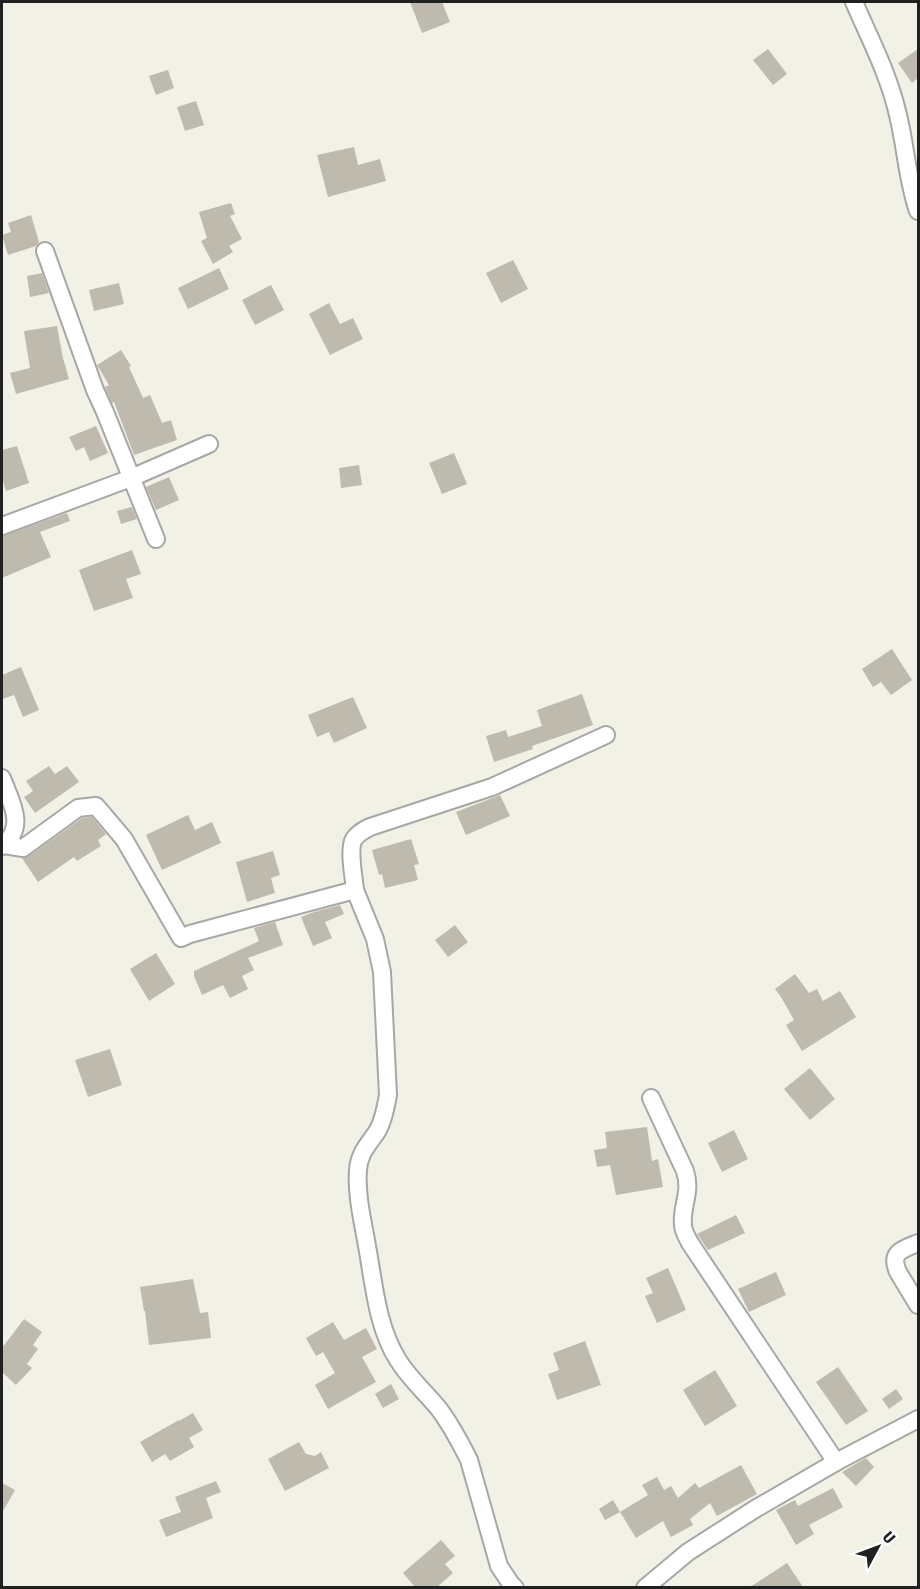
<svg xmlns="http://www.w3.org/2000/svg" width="920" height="1589" viewBox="0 0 920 1589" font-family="'Fira Sans Condensed',sans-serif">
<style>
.building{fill:#bfbaae}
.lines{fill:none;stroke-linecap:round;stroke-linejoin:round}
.minor-casing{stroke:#a7a7a7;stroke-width:20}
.minor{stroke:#fff;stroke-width:16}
</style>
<rect width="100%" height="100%" fill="#f2f1e6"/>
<g class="building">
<polygon points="410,2 442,2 450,22 422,33"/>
<polygon points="768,49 787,74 773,85 753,60"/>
<polygon points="918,49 918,78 912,83 898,63"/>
<polygon points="168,70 174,88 156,95 149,76"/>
<polygon points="196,101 204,125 185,131 177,107"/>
<polygon points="354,147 358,165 380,159 386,181 328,197 317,155"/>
<polygon points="231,203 235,214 230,216 242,239 229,246 233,252 213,264 201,241 207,238 199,212"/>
<polygon points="31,215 39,242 36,246 8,255 2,235 11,232 8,223"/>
<polygon points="513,260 528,289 501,303 486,273"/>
<polygon points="219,268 229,289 188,309 178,288"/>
<polygon points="42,273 49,293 30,297 27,276"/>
<polygon points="119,283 124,304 94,311 89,290"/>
<polygon points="271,285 284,310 255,325 242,300"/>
<polygon points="329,303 340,324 353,318 363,339 330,355 309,314"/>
<polygon points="57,326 63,358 69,379 16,394 10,373 30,368 24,331"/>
<polygon points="121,350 131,366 129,367 143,398 150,395 162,423 171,420 177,440 134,455 114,402 112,403 105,387 109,385 97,365"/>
<polygon points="96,426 108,453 90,461 84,447 76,451 69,437"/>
<polygon points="17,446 29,483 6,491 2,478 2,450"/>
<polygon points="454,453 467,484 442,494 429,463"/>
<polygon points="359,465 362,485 341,488 339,468"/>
<polygon points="169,477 179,500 156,510 146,487"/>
<polygon points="132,507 137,519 121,524 117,511"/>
<polygon points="67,513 70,521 40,532 51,557 2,578 2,536"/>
<polygon points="132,550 141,574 126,579 133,598 94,611 79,570"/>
<polygon points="892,649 912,680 891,695 881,682 873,687 862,669"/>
<polygon points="21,667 39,710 23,717 14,695 2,699 2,675"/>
<polygon points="582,694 593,725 532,746 533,749 494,762 486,736 506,730 508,737 542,726 537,710"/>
<polygon points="353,697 367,728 334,743 329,732 317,737 308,715"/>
<polygon points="49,766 55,774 67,766 79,782 35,813 24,797 33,791 26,781"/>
<polygon points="500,795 510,816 466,835 456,812"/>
<polygon points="188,815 195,830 212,822 221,843 162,870 146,835"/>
<polygon points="92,817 106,834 98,840 101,846 77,861 74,857 38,882 22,858 29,856 82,818"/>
<polygon points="411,839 419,864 414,865 418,880 385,888 382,874 379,875 372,850"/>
<polygon points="273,851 280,875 271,878 275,893 247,902 236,862"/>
<polygon points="340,905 344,914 325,922 332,938 313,946 301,917 314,912"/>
<polygon points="275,922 283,945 248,958 254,970 242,976 248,989 230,998 223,985 202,995 194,976 194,971 259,941 254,928"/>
<polygon points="455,925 468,942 448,957 435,940"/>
<polygon points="156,953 175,984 149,1001 130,969"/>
<polygon points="795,974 809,993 817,989 823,1001 840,991 856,1017 802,1051 786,1025 794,1020 781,997 775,989"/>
<polygon points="110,1049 122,1085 88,1097 75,1060"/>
<polygon points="810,1068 835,1099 810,1120 784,1089"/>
<polygon points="647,1127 652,1161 658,1159 663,1187 616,1195 610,1165 597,1167 594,1150 607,1148 605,1132"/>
<polygon points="734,1130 748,1159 722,1172 708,1143"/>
<polygon points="736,1215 745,1233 708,1250 697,1234"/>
<polygon points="668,1268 686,1310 657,1323 645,1296 653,1293 646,1278"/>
<polygon points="776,1272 786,1295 749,1312 738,1289"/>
<polygon points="193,1279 200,1313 208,1312 211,1338 149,1345 145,1311 144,1311 140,1287"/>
<polygon points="24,1319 42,1332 33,1345 38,1349 27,1364 32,1368 16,1385 2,1372 2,1348"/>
<polygon points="333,1322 344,1340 366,1328 377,1349 362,1357 376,1382 328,1409 315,1385 335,1373 323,1352 316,1356 306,1338"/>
<polygon points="585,1341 601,1385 557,1400 548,1374 559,1370 553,1353"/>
<polygon points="838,1367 868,1411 846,1425 816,1382"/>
<polygon points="715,1370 737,1406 705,1426 683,1390"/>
<polygon points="391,1384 399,1399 383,1408 375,1394"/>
<polygon points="896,1389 903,1399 889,1409 882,1399"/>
<polygon points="193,1413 203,1430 189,1438 194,1447 170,1461 165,1454 152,1462 140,1442 179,1420 179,1421"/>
<polygon points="299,1442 306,1454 315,1456 321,1452 329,1468 285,1491 268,1459"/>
<polygon points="866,1458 874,1467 856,1486 842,1472"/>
<polygon points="741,1465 757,1494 717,1516 710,1503 690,1519 693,1525 671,1537 663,1521 636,1538 620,1512 648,1495 642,1485 657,1477 664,1490 671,1486 678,1498 695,1483 699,1488"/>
<polygon points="216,1481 221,1492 206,1498 213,1518 166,1537 159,1520 181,1512 175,1497"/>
<polygon points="2,1483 15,1490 2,1513"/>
<polygon points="833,1488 843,1507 809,1525 814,1534 796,1545 776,1510 795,1500 798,1506"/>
<polygon points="613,1500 620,1512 605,1520 599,1509"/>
<polygon points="441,1540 455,1556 445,1564 453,1573 437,1587 415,1587 403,1573"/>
<polygon points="787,1563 803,1587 750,1587"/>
</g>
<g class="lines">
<defs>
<g id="minor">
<path d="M854,2c16,37 35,73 44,113 8,32 9,65 20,96"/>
<polyline points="45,251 95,390 105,412 156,539"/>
<polyline points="2,526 131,478 209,444"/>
<path d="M2,778c9,24 25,49 0,68"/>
<path d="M4,845l19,3 55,-40 18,-2 28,33 57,99 9,-4 165,-44 20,49 7,33 6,123c-2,11 -4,24 -10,35 -8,13 -19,22 -20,40 -2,25 5,52 9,76 7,38 10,81 31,114 11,18 28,33 41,49 12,16 21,33 30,51l30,106 12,18 4,4"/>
<path d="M355,890c-1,-12 -7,-41 -1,-51 4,-6 10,-9 16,-12l122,-40 114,-52"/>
<path d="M651,1098l34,73c7,22 -4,34 -2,54 0,6 4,12 7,18l146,219"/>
<path d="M918,1243c-15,6 -29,9 -20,29l20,33"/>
<polyline points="645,1588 688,1552 755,1509 836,1462 918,1419"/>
</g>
</defs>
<use href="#minor" class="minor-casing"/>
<use href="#minor" class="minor"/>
</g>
<rect width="920" height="1589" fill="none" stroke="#202020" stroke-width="6"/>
<g transform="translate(878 1547) rotate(49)" stroke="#ffffff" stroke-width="4.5" paint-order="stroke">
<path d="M0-4.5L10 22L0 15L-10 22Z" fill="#202020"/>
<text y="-9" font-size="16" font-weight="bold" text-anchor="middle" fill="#202020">U</text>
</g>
</svg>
